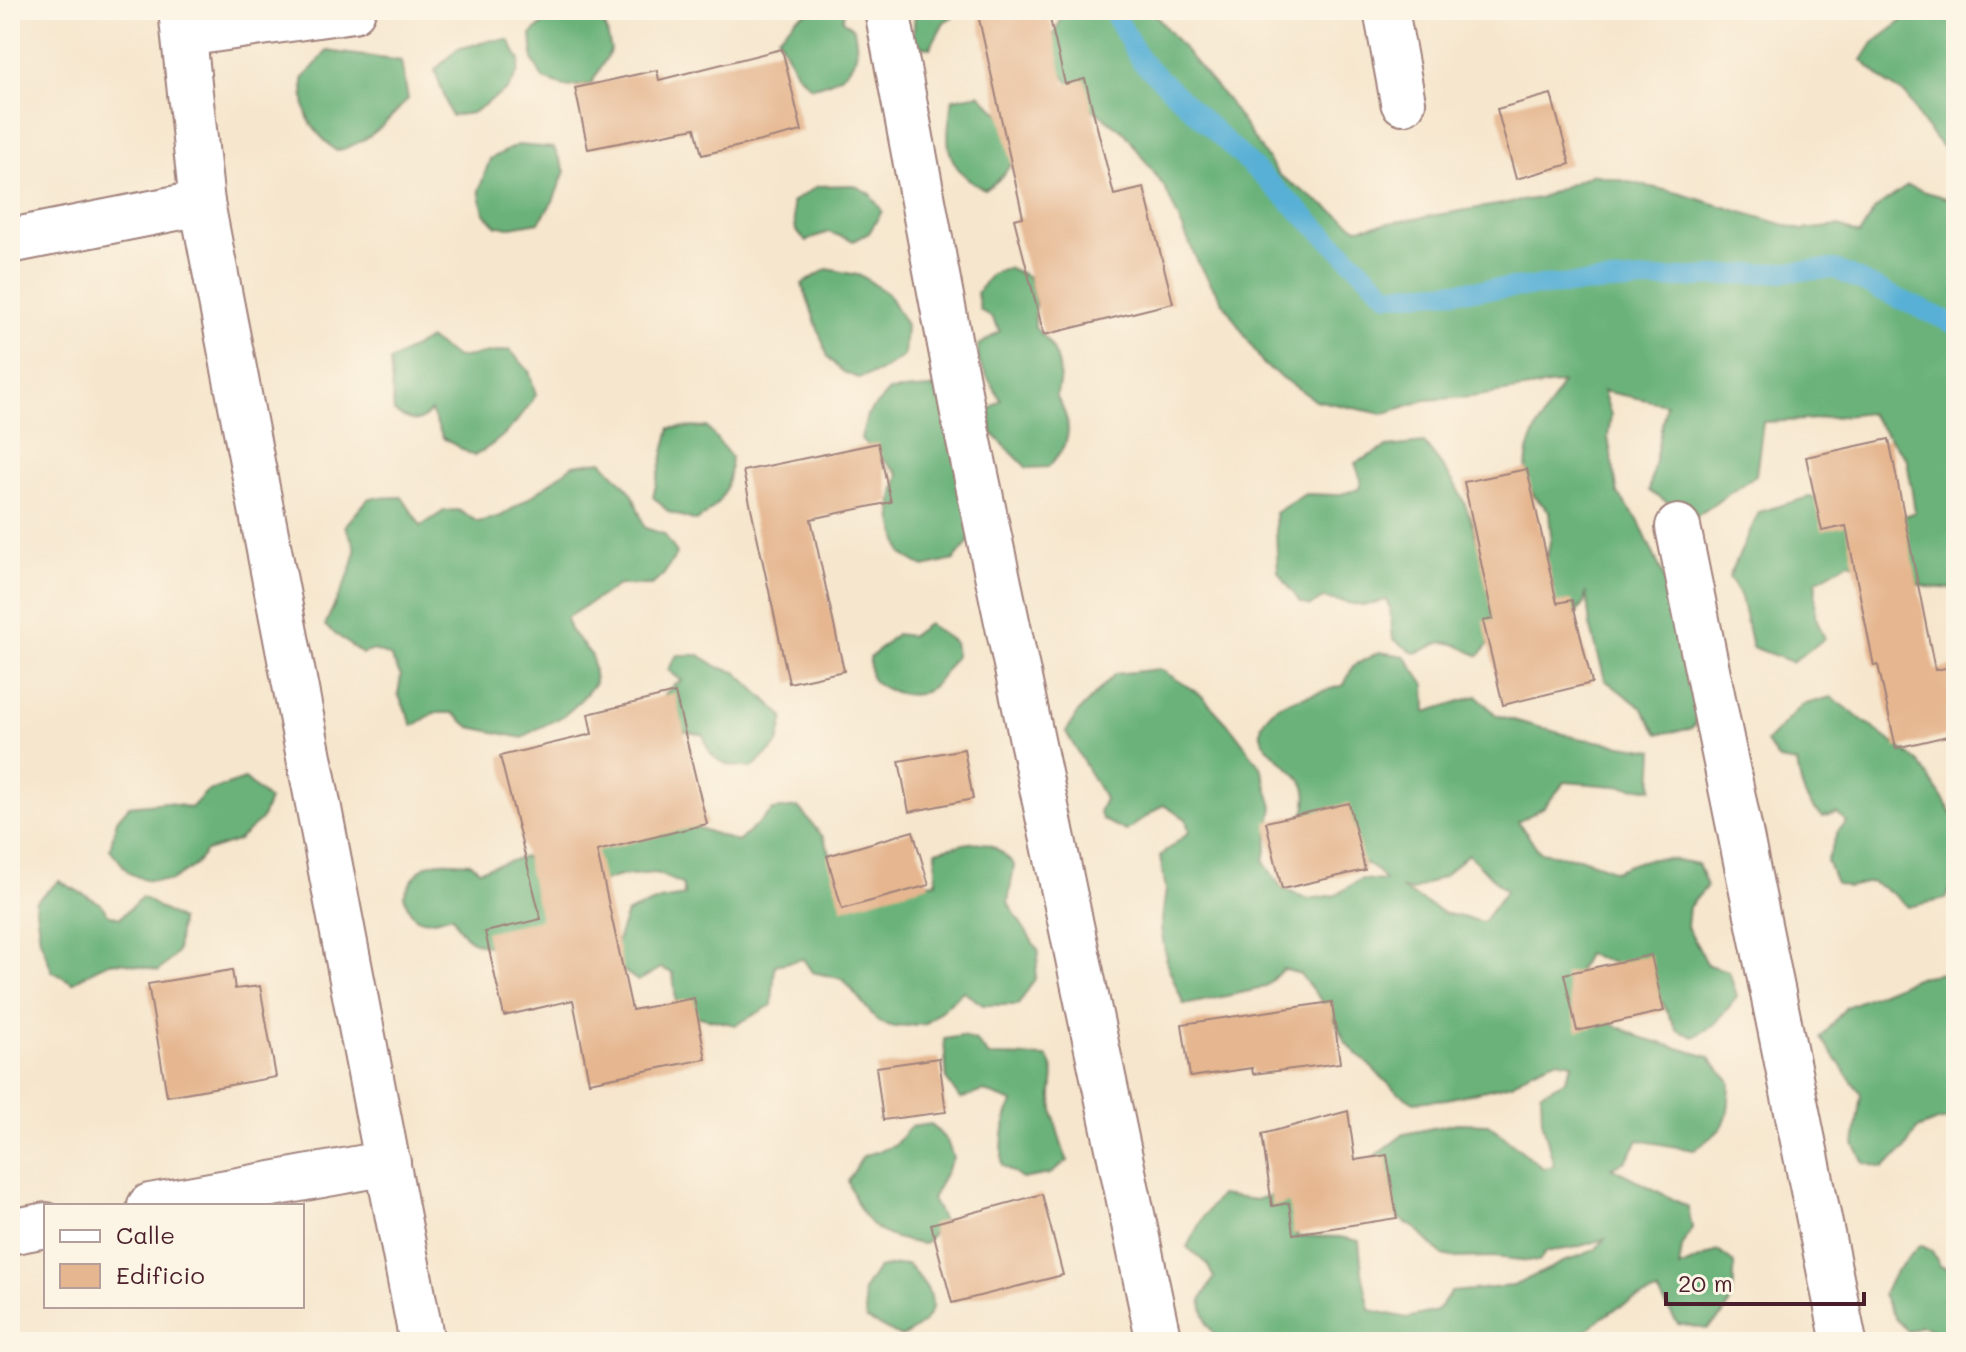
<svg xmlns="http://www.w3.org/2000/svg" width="1966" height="1352" viewBox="0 0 1966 1352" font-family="Mali,sans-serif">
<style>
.forest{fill:#6ab27a;stroke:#5a6852;stroke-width:2;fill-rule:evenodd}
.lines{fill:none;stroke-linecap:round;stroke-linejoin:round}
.stream{stroke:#59b0d6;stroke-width:20}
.building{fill:#e5b68f}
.minor-casing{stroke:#a0827c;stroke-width:48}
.minor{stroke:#fff;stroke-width:44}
</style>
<rect width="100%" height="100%" fill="#fcf5e5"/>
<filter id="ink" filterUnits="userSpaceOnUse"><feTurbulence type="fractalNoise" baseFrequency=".0125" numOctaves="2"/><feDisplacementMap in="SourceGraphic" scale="16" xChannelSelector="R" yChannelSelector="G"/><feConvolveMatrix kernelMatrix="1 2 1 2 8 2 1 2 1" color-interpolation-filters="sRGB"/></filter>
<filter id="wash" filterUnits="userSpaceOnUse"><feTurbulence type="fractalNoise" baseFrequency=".006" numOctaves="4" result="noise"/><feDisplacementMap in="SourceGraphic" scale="32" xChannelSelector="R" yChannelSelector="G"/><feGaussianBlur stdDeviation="1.8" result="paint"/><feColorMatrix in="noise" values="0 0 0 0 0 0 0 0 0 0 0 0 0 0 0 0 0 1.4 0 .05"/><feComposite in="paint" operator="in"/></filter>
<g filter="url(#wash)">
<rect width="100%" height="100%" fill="#f6e6cd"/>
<g class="forest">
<path d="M812,10h32l-1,10 11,9c1,7 4,18 2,25 -4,19 -27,31 -45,33l-14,-13 -19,-37 19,-19z"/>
<polygon points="915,10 964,10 944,22 930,48 913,44"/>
<path d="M1064,10h87l76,90 52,75 79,53 181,-30 54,-24 85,19 124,37 37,-4 20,9 16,-26 32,-23 49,15v388l-29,-2 -78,-25 -33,19 -1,34 10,24 -33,23 -40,-15 -11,-50 -12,-20 30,-65 50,-15 31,4 29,28 46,-17 -8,-53 -38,-46 -63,7 -43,2 -7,53 -59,41 -24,-10 -24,-15 17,-87 -63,-13 8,24 -3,22 10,57 20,26 41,90v36l22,73 -11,10 -32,5 -16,-26 -37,-28 -15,-55 -4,-33 -2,11 -11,15 -74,13 -20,25c-12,-5 -25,-16 -39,-13 -9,3 -16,8 -26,10l-21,-14 -3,-30 -3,-9 -24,6 -40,-8 -13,8 -10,-4 -22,-30 -3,-59 30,-19 32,1 22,-6 2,-9 -6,-17 32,-16 37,-4c29,36 42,53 53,99l70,16 4,-22 -2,-25c-5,-6 -14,-12 -17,-19 -19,-42 14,-74 30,-109l-90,14 -47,3 -42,14 -68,-14 -51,-35 -64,-98 -35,-79 -40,-55 -42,-31 -36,-48z"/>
<polygon points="1917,10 1944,10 1956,17 1956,150 1943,148 1923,124 1906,95 1888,84 1862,60 1873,43"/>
<polygon points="593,14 606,28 611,50 591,84 567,87 543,79 533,60 531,35 548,18"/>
<polygon points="493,40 509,40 520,61 517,74 508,89 472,113 451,116 435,70 457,49"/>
<path d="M327,51l74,10 7,38c-23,25 -38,43 -72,52 -29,-27 -32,-32 -33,-72z"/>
<path d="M979,94l30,28 10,25c-7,17 -17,35 -35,42 -42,-22 -39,-49 -31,-90z"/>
<polygon points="517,145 554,148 565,171 553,201 539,222 511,227 497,226 484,213 479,190 490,159"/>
<polygon points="854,185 870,194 882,211 869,233 854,241 828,232 806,241 796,231 792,202 818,186"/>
<path d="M1009,268l20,9 6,21v30c21,18 30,41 21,68 18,29 16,46 -8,71l-21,1 -35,-35 -3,-23 12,-10 -23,-39v-15l22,-15 -8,-13 -12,-8 -3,-17 14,-19z"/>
<polygon points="827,269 862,276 888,294 906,325 904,356 879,372 858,378 843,372 828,357 802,284"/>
<path d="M429,339l28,19 53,-8 19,21 7,24c-17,26 -34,46 -62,61l-31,-18 -12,-27c-14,16 -20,10 -37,1l-4,-51z"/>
<path d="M942,387l35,121 -9,35 -14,17 -30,7 -22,-13c-11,-36 -14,-43 -3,-80l-38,-35 6,-24 22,-24z"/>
<path d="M707,427l24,30c-2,31 -7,47 -35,64l-27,-9 -16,-15 17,-69z"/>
<path d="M602,461l30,32 13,35 19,6 13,19 -13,21 -12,11h-33l-53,33 4,12 22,26 3,27c-10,12 -19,24 -32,33 -14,8 -28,12 -40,22l-53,-11 -17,-14h-19l-21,13 -15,-32 3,-18 -11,-20 -16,-6 -12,4 -37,-28c7,-21 31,-56 30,-77 -1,-7 -7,-17 -10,-23l24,-28 33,-1 19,29 23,-15 14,-1 20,12 23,-6 34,-22 38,-29z"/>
<path d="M928,624l26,18 2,14c-9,11 -20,32 -34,37 -13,5 -44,-3 -51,-16 -2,-5 -1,-13 -1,-19l26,-24 15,2z"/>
<path d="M1379,652l26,4 20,29 1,27 51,-16 19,19 81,23 77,12 -2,39 -87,-7 -21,25 -26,15 22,30 45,7 30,12c34,-16 47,-15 83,-7l9,22 -18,21 -2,20 21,38 21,6 8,26 -23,28 -20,12 -17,-7 -15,-28 -48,-39 -27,-9 -13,25 26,39 40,19 69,20 21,25c-2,43 -1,43 -36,68l-56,-10 -12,21 -15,6 77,40 4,21 -10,19 -3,21 39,-17 16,12c0,33 0,46 -27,66l-29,-5 -20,-32c-35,10 -58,23 -84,50h-74l-4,-4 -21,4h-139l-10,-6 -5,6h-101l-13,-18 -6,-24 13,-22 -7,-14 -20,-17 16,-30 17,-22 36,5 35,-11 17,27 -12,20 44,1 19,4 3,31 8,38 37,8 30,-7 14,-19 62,-6 48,-23 34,-13 10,-11 -32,9 -28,4 -6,10 -46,-5 -36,1 -15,-3 -26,-26 -42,-26v-46l30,-23 53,-11 31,1 55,44 11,-2 -12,-46 -1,-27 23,-12 9,-18 -17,-3 -24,10 -20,14 -65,15 -33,3 -18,-11 -51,-49 -11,-25 -34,-43 -17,-5 -16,16 -8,4 -75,16 -17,-41 -6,-36 5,-39 -6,-33 29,-24 -3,-13 -23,-14 -37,26 -23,-11 -4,-8 6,-13 -39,-67 12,-20 37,-38 45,-5 41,26 31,34 29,38 12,40 -9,55 18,27 27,10 27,-4 25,-16 24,2 -8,-10 -18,-11 -55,-46c3,-10 5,-21 -1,-31 -15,-25 -70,-43 -25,-77 6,-5 54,-17 66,-21l9,-19zM1468,854l38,37 -23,31 -39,-9 -44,-25 12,3 32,-15z"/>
<path d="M677,655h22l19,12 18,5 48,45 -6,27 -26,24c-24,-1 -44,-6 -48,-33l-22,-4 -28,-26 21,-21 7,-3 -14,-11z"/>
<path d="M1831,697l88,65 37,57v56l-10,24 -38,8 -17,-15 -20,-10 -24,5 -11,-4 -9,-22 11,-30 9,-9 -10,-9 -14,4c-21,-18 -21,-28 -26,-54l-18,-3 -13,-18 36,-37z"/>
<polygon points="245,779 269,800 261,820 237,841 206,851 194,866 171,881 145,880 129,873 110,849 117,820 129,806 166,802 191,808 206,792"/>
<path d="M798,807l25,30 17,38 33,13 63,-6v-31c35,-9 52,-18 78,14l-6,38 31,49 -4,27 -17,26h-35l-20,-14 -37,33 -32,3 -16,-5 -35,-43 -31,-7 -9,-13 -28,6 -3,40 -36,20 -41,-9 -19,-14 -3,-29 -12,-5 -23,13 -24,-17 2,-20 11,-31 33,-13 25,-4 -3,-12 -26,-11 -36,3 -26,8 -25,-61 88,-10 81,29 35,-32z"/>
<path d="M524,857l23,15 5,45 -50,32c-29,-6 -37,-6 -50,-34 -25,9 -41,10 -48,-20 19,-38 28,-34 67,-32l8,7z"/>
<path d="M59,881l41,22 8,11 12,4 22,-21 38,23 -3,33 -18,18c-48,-12 -43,-15 -86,12l-21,-12 -12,-32 -5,-37z"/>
<polygon points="1956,971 1956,1118 1937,1121 1917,1129 1905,1149 1883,1168 1864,1163 1854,1144 1861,1094 1821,1038 1846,1007 1918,977"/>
<path d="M962,1036l14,5 13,15 58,1c12,20 4,22 5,43 1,16 9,47 16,61l-18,13 -28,5 -20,-14c0,-23 0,-42 11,-63l-30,-11 -23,8 -13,-19 -3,-41z"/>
<path d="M931,1124l16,17 6,17 -21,41 11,22 -19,23c-47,-6 -61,-19 -76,-63l15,-25 31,-10 16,-19z"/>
<polygon points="1920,1245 1932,1251 1940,1266 1956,1272 1956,1342 1944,1342 1941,1332 1920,1326 1909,1332 1895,1319 1883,1295 1895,1272"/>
<path d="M907,1264c30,31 39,51 -6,73l-35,-18 -3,-28 15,-23z"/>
</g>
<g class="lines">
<polyline class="stream" points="1112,10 1141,61 1388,295 1835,269 1956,325"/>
</g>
<g id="blocks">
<g class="building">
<polygon points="977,10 1048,10 1065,84 1085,79 1114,195 1144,188 1173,303 1044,335 1014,219 1023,217"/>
<polygon points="782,49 802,131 702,155 695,128 588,149 575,88 657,70 659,80"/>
<polygon points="1551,94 1570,164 1516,179 1497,109"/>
<polygon points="1889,439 1935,670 1956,666 1956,734 1896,748 1878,665 1874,666 1846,526 1822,531 1806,457"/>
<polygon points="878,443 891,502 811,519 844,671 789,683 743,471"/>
<polygon points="1527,469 1557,603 1572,600 1592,683 1503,705 1483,621 1493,619 1464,482"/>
<polygon points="675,693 707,824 597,851 632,1010 694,998 706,1059 589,1082 573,1000 504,1016 485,932 541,919 500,756 592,734 588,714"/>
<polygon points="964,749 973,799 909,812 899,761"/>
<polygon points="1349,803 1365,870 1282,889 1266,822"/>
<polygon points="913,831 929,885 842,909 827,856"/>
<polygon points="1651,955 1664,1011 1577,1031 1564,974"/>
<polygon points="232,970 235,989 260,986 276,1077 167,1096 148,984"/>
<polygon points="1332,1002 1340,1063 1253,1074 1252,1068 1190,1077 1182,1024"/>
<polygon points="939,1058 946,1112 883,1120 876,1067"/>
<polygon points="1348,1111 1355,1160 1387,1155 1397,1218 1293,1234 1289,1203 1272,1206 1262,1134"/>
<polygon points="1042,1194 1063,1275 952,1303 931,1224"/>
</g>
</g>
</g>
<g filter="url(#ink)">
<use href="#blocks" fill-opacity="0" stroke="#a0827c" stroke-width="2"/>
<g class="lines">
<defs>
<g id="minor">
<polyline points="181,10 202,203 422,1342"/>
<polyline points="887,10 963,413 1159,1342"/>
<polyline points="1386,10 1403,102"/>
<polyline points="184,34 353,10"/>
<polyline points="10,241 202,203"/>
<polyline points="1678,527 1844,1342"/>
<polyline points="150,1206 388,1163"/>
<polyline points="10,1232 46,1225"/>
</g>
</defs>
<use href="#minor" class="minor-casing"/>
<use href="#minor" class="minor"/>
</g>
</g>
<rect width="1966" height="1352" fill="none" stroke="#fcf5e5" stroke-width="40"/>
<rect x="44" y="1204" width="260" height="104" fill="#fcf5e5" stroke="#b59f9b" stroke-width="2"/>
<rect x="60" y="1230" width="40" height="12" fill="#ffffff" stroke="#b59f9b" stroke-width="2"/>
<text x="116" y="1244" font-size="24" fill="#4a1f2b">Calle</text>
<rect x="60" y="1264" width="40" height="24" fill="#e5b68f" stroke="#b59f9b" stroke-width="2"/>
<text x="116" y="1284" font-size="24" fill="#4a1f2b">Edificio</text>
<path d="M1666 1292v12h198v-12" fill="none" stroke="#4a1f2b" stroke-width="4"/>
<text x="1678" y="1292" font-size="24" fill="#4a1f2b" stroke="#fcf5e5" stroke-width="6" paint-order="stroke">20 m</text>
</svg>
